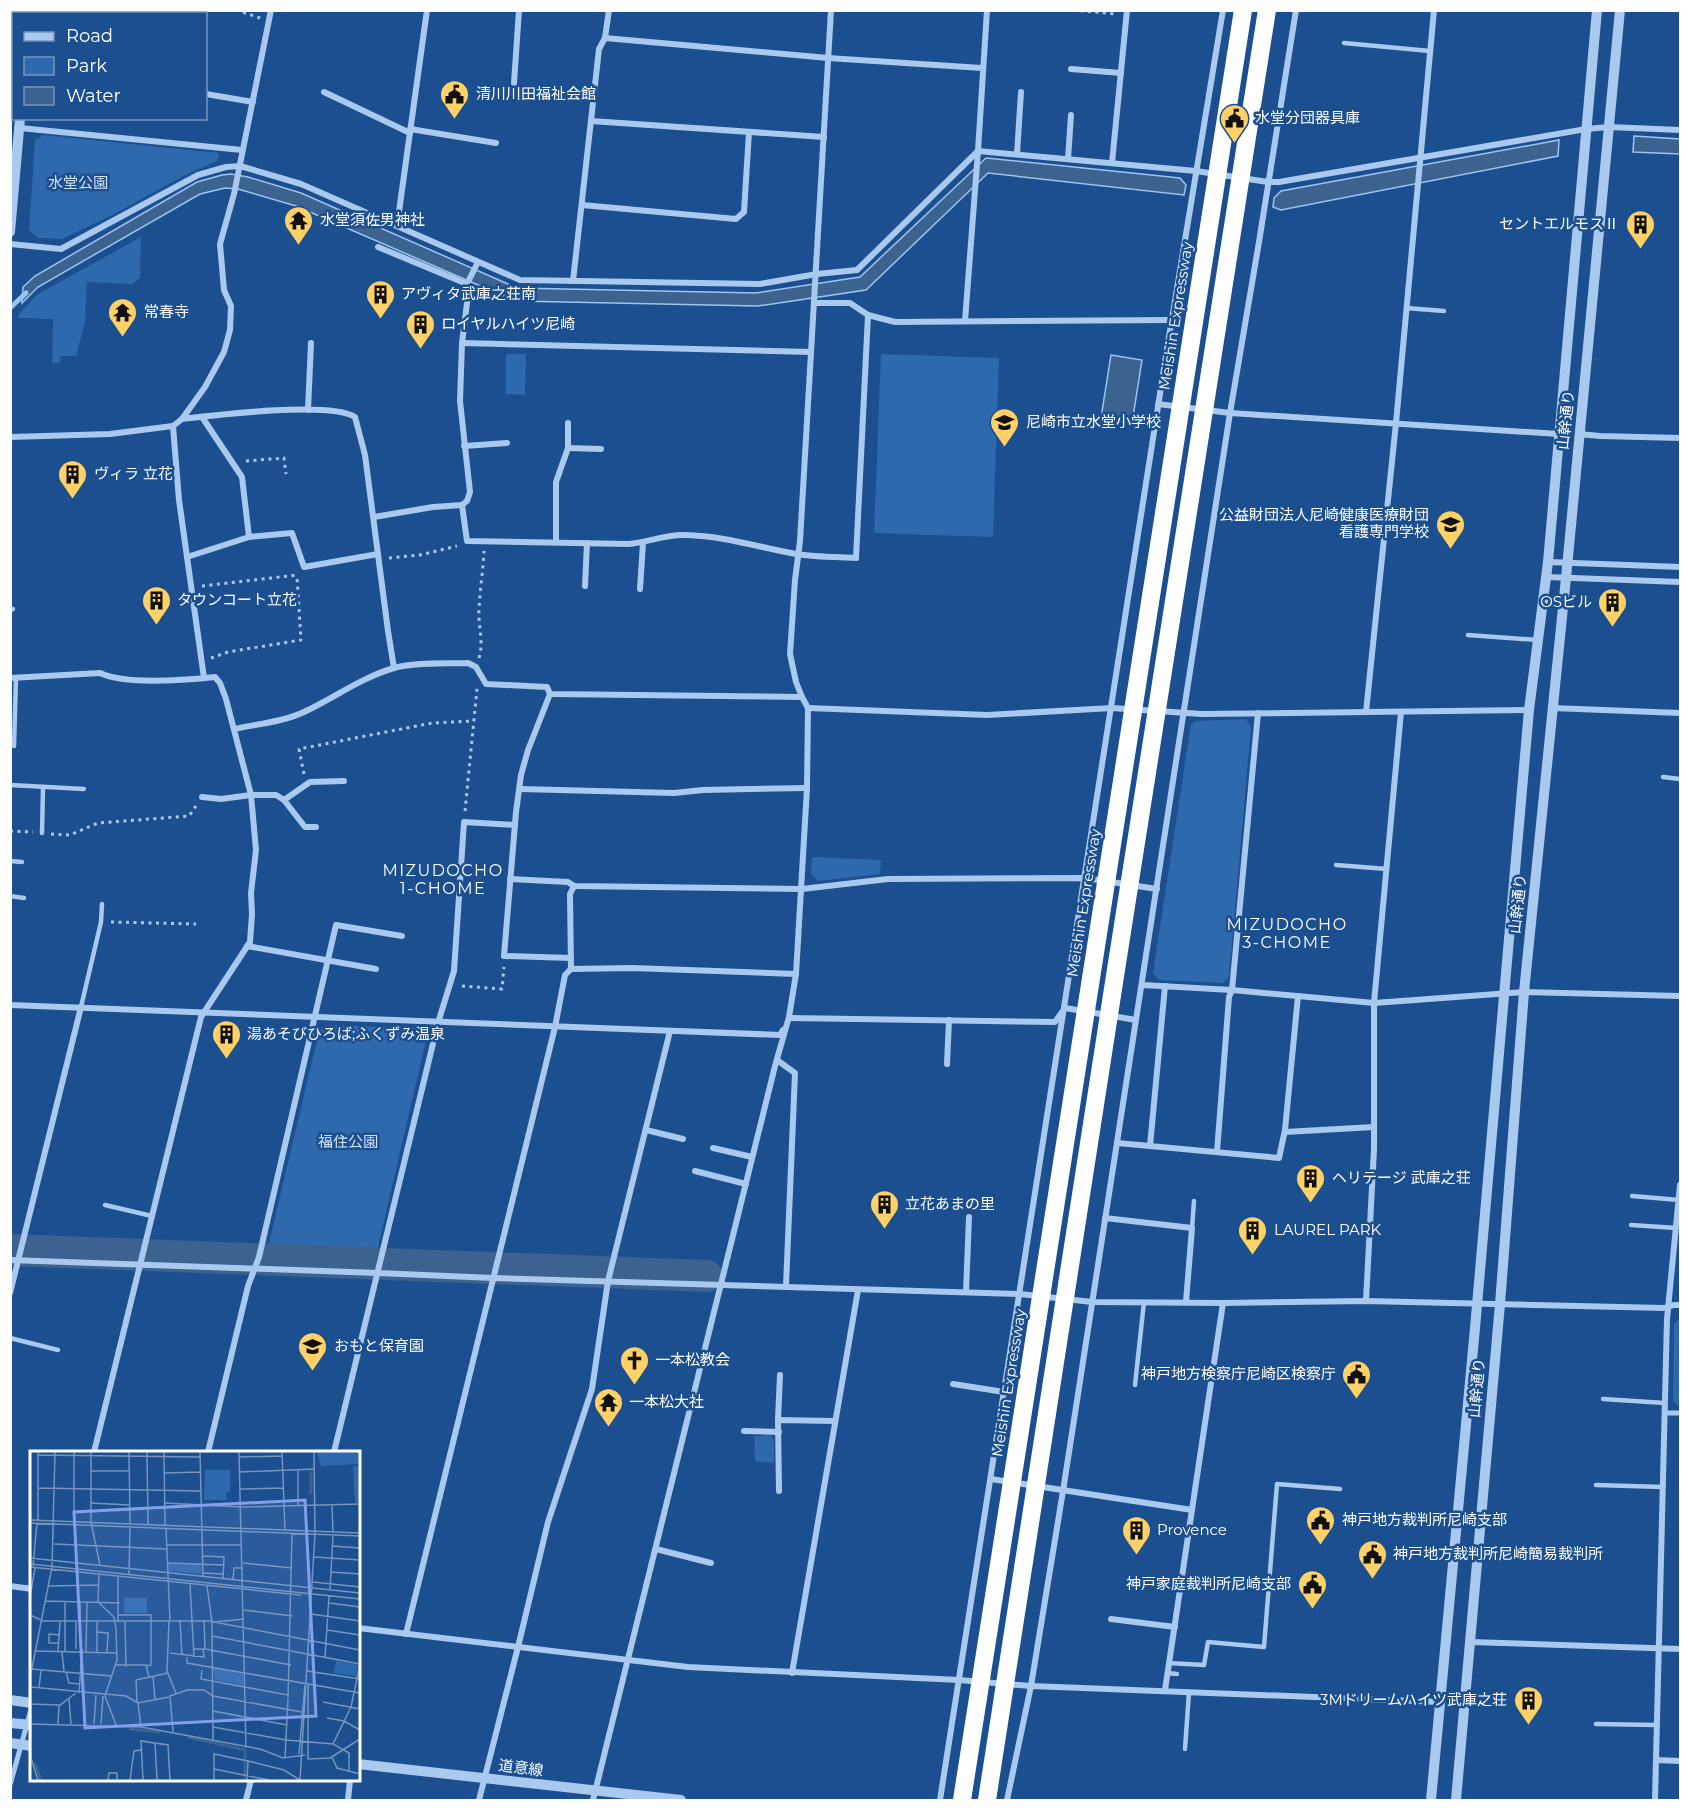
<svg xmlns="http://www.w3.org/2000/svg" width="1691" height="1811" viewBox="0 0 1691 1811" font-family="Montserrat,'Noto Sans JP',sans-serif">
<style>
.green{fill:#2e69ad}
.water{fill:#3c6290;stroke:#9cc4f0;stroke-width:1.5}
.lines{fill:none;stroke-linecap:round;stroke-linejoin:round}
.stream{stroke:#9cc4f0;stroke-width:5}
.river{stroke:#3c6290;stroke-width:32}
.path{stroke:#a9c9ee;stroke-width:3;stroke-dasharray:3 4.5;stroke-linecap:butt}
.service{stroke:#a9c9ee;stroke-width:4.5}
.pedestrian{stroke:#a9c9ee;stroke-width:5}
.minor{stroke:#a9c9ee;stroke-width:6}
.tertiary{stroke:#a9c9ee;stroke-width:10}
.tertiary-bridge{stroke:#a9c9ee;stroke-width:10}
.motorway-bridge{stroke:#fff;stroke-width:18}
.labels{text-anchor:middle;stroke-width:5;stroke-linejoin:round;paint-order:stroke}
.poi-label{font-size:15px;fill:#fff;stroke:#1b4f8f;text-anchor:start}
.park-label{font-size:15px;fill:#cfe3fa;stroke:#1b4f8f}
.street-label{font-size:15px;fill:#fff;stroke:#1b4f8f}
.neighbourhood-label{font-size:16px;letter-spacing:1.5px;fill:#fff;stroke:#1b4f8f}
.inset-river{fill:none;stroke:#3c6290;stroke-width:3}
.inset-road{fill:none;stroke:#7695bc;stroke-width:1.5}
.view{fill:#839eea;fill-opacity:0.15;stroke:#839eea;stroke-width:3}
.inset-edge{fill:none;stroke:#fff;stroke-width:3}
</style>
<rect width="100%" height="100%" fill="#1b4f8f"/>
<g class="green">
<polygon points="43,135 219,153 217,161 187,174 112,215 62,239 38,238 29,230 35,140"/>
<polygon points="141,237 140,278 132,284 87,282 85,322 76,356 61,356 59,363 52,363 53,319 18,318 19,314 38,294"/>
<polygon points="506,354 526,354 525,395 506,394"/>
<polygon points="881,354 999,358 993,537 874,533"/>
<polygon points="1246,719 1251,728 1229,977 1222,983 1159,980 1153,973 1191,724 1196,721"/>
<polygon points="812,857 881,860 880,874 818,881 811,874"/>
<polygon points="325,1025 423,1028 427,1036 377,1251 370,1258 272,1254 268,1247 319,1032"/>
<polygon points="1680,1318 1680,1408 1673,1400 1674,1324"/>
<polygon points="770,1435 774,1440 774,1463 755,1461 754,1436"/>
</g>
<g class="water">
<polygon points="1634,136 1680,139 1680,154 1633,152"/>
<polygon points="1559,140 1558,156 1281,210 1273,207 1274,198 1281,191"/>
<polygon points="986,158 1180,178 1186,185 1184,195 988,173 866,290 758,306 515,301 296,206 238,189 225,188 200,194 38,287 22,303 23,287 35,276 197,182 222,175 231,174 248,177 301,193 517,288 756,293 860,277"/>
<polygon points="1111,355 1142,360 1132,423 1101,418"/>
</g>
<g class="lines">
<polyline class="stream" points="10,308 26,293"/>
<polyline class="river" points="10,1250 707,1276"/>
<g class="path">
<polyline points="236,10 260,18"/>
<polyline points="1073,10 1116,14"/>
<polyline points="117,14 134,13 134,10"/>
<polyline points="246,461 284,458 286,474"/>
<polyline points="389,558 420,555 457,546"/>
<polyline points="202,586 297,575"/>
<polyline points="211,658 228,652 301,640 297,577"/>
<path d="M479,658c5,-16 -1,-32 0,-49 1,-19 4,-39 5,-58"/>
<polyline points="304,774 299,749 432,723 473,721"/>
<polyline points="465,811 477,689"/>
<polyline points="10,831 33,832"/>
<polyline points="51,834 70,835 98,823 189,816 196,806"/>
<polyline points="111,922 196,924"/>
<polyline points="462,986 502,989 504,967"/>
</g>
<g class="service">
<polyline points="1344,43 1430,51"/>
<polyline points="1406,308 1444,311"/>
<polyline points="10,610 13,609"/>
<polyline points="1468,635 1538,640"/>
<polyline points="14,746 16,678"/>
<polyline points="1663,777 1680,779"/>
<polyline points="10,785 84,789"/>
<polyline points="42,833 43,787"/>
<polyline points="10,861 22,862"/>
<polyline points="1336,865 1387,869"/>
<polyline points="10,896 24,898"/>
<polyline points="81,1007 101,922 102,904"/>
<polyline points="1632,1196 1679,1200"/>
<polyline points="105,1205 152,1216"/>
<polyline points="1631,1225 1676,1228"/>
<polyline points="1192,1228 1194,1201"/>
<polyline points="10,1338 58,1350"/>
<polyline points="1135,1385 1144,1302"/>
<polyline points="1603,1399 1665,1403"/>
<polyline points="1596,1485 1663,1487"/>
<polyline points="1169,1663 1204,1665 1208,1642 1264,1647 1277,1484 1340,1489"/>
<polyline points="1167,1673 1177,1674"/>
<polyline points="1596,1724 1656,1725"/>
<polyline points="1185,1749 1189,1692"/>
</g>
<g class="pedestrian">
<polyline points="1665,1413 1680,1413"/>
<polyline points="10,1785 32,1706"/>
</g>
<g class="minor">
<polyline points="605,38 828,58 982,68"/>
<polyline points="1071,69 1121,73"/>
<polyline points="514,83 519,10"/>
<polyline points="324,92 410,133"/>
<polyline points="206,94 253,102"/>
<polyline points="591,121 824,137"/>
<polyline points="20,128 242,150"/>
<polyline points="410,129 496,143"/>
<polyline points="1017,154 1021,92"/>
<polyline points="1068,159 1071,115"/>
<polyline points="1112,163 1127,10"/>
<polyline points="582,205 736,219 744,212 749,132"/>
<polyline points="397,226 427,10"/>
<polyline points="10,244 61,249 198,175 226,167 240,166 301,184 520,280 760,284 817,274 857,270 978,151 1196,171 1268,182 1279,182 1586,129 1609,127 1680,130"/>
<polyline points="378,247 467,284"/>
<polyline points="573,281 599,49 605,38 609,10"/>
<polyline points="815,303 850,303 868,315 895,322 1171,320"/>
<polyline points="965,321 978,151 987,10"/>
<polyline points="462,343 811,352"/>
<polyline points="1158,404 1230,413 1559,434"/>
<polyline points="308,410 311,343"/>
<polyline points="202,417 242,477 249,537"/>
<path d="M182,419c34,-4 147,-18 173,-2l10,38 23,176 6,37"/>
<polyline points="1579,434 1600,436 1680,438"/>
<polyline points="10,437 110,434 173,426"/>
<polyline points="464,446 507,443"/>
<polyline points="568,448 601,449"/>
<path d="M462,505l5,36 161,3c18,-1 35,-9 54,-9 38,0 76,12 114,19 19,3 40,3 60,4l12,-243"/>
<polyline points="374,517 433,507 462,505 467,501 470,492 460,401 462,343 468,295 467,284 478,262"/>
<polyline points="556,542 556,482 568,448 568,423"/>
<polyline points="187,557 249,537 292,533 304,567 378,554"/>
<polyline points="1548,562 1680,567"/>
<polyline points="1546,577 1680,582"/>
<polyline points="585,586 587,543"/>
<polyline points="640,589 643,543"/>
<path d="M10,678l90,-5c25,12 86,7 115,4l5,6 6,16 25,96 5,55 -5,43 1,21 -2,28 -49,75 -107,435"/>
<polyline points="204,678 179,500 173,426 182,419 205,387 224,352 230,330 231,306 224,290 220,244 234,194 271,10"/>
<polyline points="550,694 528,750 521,775 516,812 504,956 571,958"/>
<polyline points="808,708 987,715 1112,708 1202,714 1529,710"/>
<polyline points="1552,708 1680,713"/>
<polyline points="1366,712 1396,423 1434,10"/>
<path d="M234,729c23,-5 50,-7 72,-18 29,-14 57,-34 88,-43 21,-6 52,-4 74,-5l8,4 10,17 61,3 3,7 252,3"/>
<polyline points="520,789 674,793 703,790 807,788"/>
<polyline points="202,797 221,799 251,795 276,795 284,800 305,827 316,827"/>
<polyline points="284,800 310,782 344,781"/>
<polyline points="510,879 568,882 574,886 802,889 888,879 1085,878 1157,889"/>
<polyline points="574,886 570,894 571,969 632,968 796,974"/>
<polyline points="247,946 376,969"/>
<polyline points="1142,985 1232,990 1374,1003 1524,992 1680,996"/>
<polyline points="10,1005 780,1035 783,1030"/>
<polyline points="789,1018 1055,1022 1065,1008 1136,1020"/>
<polyline points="777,1060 795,1073 786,1286"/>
<polyline points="947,1064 949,1020"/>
<polyline points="646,1130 683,1139"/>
<polyline points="1285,1132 1374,1127"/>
<polyline points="1117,1143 1279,1158 1285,1130 1298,996"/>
<polyline points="1150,1146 1165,986"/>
<polyline points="713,1148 752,1157"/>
<polyline points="1217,1152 1229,997 1232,990 1258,713"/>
<polyline points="695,1171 746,1184"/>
<polyline points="1105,1218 1192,1228 1186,1302"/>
<polyline points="10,1260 378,1273 493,1278 1020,1294 1092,1302 1223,1303 1366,1301 1664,1308 1674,1305 1680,1305"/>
<polyline points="966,1292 969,1217"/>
<polyline points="10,1293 81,1007"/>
<polyline points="1366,1301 1374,1149 1374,1003 1401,712"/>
<polyline points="953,1384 1004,1392"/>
<polyline points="778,1420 780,1375"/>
<polyline points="744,1431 779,1432"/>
<polyline points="208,1452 248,1286 259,1257 336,925 402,936"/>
<polyline points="334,1452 438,1023 454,971 464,822 515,825"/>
<polyline points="991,1479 1192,1510"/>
<polyline points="779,1491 778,1420 835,1421"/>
<polyline points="656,1549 711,1563"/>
<polyline points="10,1586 32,1589"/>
<polyline points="1111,1619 1175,1627"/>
<polyline points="358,1628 688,1667 959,1680 1031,1686 1440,1702"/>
<polyline points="406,1634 555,1027 565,975 571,969"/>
<polyline points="1470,1642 1680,1649"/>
<polyline points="792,1673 858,1290"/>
<polyline points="1165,1690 1223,1303"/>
<polyline points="1656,1760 1680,1761"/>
<polyline points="246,1800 251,1780"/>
<polyline points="348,1800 350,1780"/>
<polyline points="479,1800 518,1647 548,1522 592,1389 608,1281 670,1031"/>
<polyline points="593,1800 775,1066 789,1017 796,974 807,788 808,708 802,697 796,682 790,654 795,580 800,541 831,10"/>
<polyline points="940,1800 1167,349 1223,10"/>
<polyline points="1007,1800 1031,1686 1063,1491 1230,413 1259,242 1296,10"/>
<polyline points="1655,1800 1667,1319 1680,1185"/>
</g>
<g class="tertiary">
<polyline points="27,14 27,10"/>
<polyline points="10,232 20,118"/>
<polyline points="10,1700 32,1703"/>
<polyline points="10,1743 32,1746"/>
<polyline points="358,1764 681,1800"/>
<polyline points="1431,1800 1475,1328 1529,710 1548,562 1597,10"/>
<polyline points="1456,1800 1500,1304 1524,992 1566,578 1620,10"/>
</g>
<polyline class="tertiary-bridge" points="10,1723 32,1725"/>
<g class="motorway-bridge">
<polyline points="962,1800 1243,10"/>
<polyline points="987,1800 1115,976 1267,10"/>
</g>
</g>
<defs>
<symbol id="civic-pin" viewBox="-11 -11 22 30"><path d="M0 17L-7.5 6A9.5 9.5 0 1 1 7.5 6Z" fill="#ffd166" stroke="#1b4f8f"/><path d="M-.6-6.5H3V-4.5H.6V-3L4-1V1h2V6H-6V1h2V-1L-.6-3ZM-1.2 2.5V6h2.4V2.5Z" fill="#111"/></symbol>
<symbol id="temple-pin" viewBox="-11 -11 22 30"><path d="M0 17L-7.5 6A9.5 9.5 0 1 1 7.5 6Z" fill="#ffd166" stroke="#1b4f8f"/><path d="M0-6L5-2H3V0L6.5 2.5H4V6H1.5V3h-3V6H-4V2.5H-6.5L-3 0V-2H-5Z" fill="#111"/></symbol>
<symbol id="building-pin" viewBox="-11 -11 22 30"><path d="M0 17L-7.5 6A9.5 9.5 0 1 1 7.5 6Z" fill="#ffd166" stroke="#1b4f8f"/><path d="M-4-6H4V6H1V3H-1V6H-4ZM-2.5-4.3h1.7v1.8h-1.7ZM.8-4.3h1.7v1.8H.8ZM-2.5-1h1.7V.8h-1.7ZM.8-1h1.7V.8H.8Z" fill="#111"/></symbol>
<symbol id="school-pin" viewBox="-11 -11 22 30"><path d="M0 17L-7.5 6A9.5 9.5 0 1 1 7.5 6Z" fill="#ffd166" stroke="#1b4f8f"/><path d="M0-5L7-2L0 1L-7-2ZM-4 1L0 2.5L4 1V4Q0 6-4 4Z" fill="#111"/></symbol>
<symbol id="university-pin" viewBox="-11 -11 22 30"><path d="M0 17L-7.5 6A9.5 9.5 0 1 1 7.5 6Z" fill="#ffd166" stroke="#1b4f8f"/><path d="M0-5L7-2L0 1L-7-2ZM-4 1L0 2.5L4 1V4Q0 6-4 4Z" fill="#111"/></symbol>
<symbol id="church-pin" viewBox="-11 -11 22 30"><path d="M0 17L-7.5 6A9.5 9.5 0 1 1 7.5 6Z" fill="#ffd166" stroke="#1b4f8f"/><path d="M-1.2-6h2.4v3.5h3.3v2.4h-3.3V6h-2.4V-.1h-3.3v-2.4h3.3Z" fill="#111"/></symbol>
</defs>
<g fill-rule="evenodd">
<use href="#civic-pin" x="438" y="78" width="33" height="45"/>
<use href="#civic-pin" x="1218" y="102" width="33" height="45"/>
<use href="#temple-pin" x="282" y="204" width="33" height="45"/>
<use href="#building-pin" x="1624" y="208" width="33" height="45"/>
<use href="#building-pin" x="364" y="278" width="33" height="45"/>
<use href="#temple-pin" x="106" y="296" width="33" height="45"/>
<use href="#building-pin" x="404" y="308" width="33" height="45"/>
<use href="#school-pin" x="988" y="406" width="33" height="45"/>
<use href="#building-pin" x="56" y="458" width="33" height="45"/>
<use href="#university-pin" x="1434" y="508" width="33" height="45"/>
<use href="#building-pin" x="140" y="584" width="33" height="45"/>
<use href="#building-pin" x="1596" y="586" width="33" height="45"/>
<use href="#building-pin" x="210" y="1018" width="33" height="45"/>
<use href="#building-pin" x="1294" y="1162" width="33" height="45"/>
<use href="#building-pin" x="868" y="1188" width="33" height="45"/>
<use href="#building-pin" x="1236" y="1214" width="33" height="45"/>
<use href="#school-pin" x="296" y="1330" width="33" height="45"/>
<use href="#church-pin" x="618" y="1344" width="33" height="45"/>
<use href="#civic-pin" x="1340" y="1358" width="33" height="45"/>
<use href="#temple-pin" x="592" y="1386" width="33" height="45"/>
<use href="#civic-pin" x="1304" y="1504" width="33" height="45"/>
<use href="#building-pin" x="1120" y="1514" width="33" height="45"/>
<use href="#civic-pin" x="1356" y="1538" width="33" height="45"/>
<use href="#civic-pin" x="1296" y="1568" width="33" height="45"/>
<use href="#building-pin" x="1512" y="1684" width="33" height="45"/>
</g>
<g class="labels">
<g class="poi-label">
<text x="476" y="99">清川川田福祉会館</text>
<text x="1255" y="123">水堂分団器具庫</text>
<text x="320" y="225">水堂須佐男神社</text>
<text x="1619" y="229" text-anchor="end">セントエルモスⅡ</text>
<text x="401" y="299">アヴィタ武庫之荘南</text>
<text x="144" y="317">常春寺</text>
<text x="441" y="329">ロイヤルハイツ尼崎</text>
<text x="1026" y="427">尼崎市立水堂小学校</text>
<text x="94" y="479">ヴィラ 立花</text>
<text x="1429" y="520" text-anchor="end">公益財団法人尼崎健康医療財団<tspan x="1429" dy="17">看護専門学校</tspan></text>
<text x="177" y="605">タウンコート立花</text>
<text x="1592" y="607" text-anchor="end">OSビル</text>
<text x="247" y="1039">湯あそびひろば;ふくずみ温泉</text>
<text x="1332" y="1183">ヘリテージ 武庫之荘</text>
<text x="905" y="1209">立花あまの里</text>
<text x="1274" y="1235">LAUREL PARK</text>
<text x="334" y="1351">おもと保育園</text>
<text x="655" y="1365">一本松教会</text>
<text x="1336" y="1379" text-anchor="end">神戸地方検察庁尼崎区検察庁</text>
<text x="629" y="1407">一本松大社</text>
<text x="1342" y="1525">神戸地方裁判所尼崎支部</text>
<text x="1157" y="1535">Provence</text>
<text x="1393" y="1559">神戸地方裁判所尼崎簡易裁判所</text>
<text x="1291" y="1589" text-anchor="end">神戸家庭裁判所尼崎支部</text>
<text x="1507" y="1705" text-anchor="end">3Mドリームハイツ武庫之荘</text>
</g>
<g class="park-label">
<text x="78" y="188">水堂公園</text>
<text x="348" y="1147">福住公園</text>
</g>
<g class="street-label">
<text transform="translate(1176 316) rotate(-81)" y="5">Meishin Expressway</text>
<text transform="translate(1566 420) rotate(-84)" y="5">山幹通り</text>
<text transform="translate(1084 903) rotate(-81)" y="5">Meishin Expressway</text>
<text transform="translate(1518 904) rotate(-84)" y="5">山幹通り</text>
<text transform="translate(1009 1383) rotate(-81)" y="5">Meishin Expressway</text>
<text transform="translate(1477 1388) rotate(-85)" y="5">山幹通り</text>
<text transform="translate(521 1768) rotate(7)" y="5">道意線</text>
</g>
<g class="neighbourhood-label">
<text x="443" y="876">MIZUDOCHO<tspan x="443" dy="18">1-CHOME</tspan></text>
<text x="1287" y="930">MIZUDOCHO<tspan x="1287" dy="18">3-CHOME</tspan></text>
</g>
</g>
<g transform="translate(30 1451)">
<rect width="330" height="330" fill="#1b4f8f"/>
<path d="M287,1h43v12l-39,2zM323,15h7v36l-5,1zM175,19h25v22h-4v8h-22zM138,113l33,1 1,9 -33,-3zM94,147h23v15h-23zM306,210l22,4 -2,11 -22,-3zM183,216l30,5v13l-28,-5z" fill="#2e69ad"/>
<path class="inset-river" d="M281,20v23M99,278l31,3M158,286l57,13v30M5,312l6,17"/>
<path class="inset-road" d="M8,1v68M44,1v69M61,1v70l9,43M99,1l1,72M117,1l1,73M134,1l1,73M170,1l3,124M209,1l7,296M252,1l3,78M8,4l162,2M209,6l43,-1M268,19v35M61,20h38M209,21l75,-3M134,22l36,-1M8,37l162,3M210,38l43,-1M60,52l40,2M135,52l77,4 118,-3M302,53l1,28M0,69l330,13M0,72l330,13M136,78l4,91M24,93l113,5M137,94h75M302,95l28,2M173,105l21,1 -1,21M284,106l46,3M0,107l330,35M138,112l56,2M213,112l49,5M0,113l330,35M3,115l4,-43M0,116l271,28M301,121l29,2M173,122l20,1M69,124l-1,27 16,15 2,12 1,31 -12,36 11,29M99,125l1,-50M88,126v45M203,128l1,-11h9M283,131l47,5M160,133l4,73M18,135l51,-1M177,135l5,36 1,118M300,139l3,-55M0,146l5,-29M15,150l75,2M35,151v49M299,152l31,4M214,159l49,6M281,163l49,7M0,164l13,6h166l151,29M89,164h32v50l-5,1M150,169l2,36M50,170v-19M139,170l-2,50 9,22M95,171l1,45M185,171l29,-3M297,179l33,5M67,181l11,1 -1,19M182,185l148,28M29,192h-10v-9l11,1M46,198v-27M164,198h11l-1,-29M175,198l86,16M4,200l83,2M56,200l1,-49M28,201l2,-30M32,201l2,19M67,201v-30M140,202l34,4 -1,-8M157,206v6l173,30M295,206l4,-61M85,214h31l3,12M1,218l80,7M172,219l-1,9 87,16M277,220l53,8M36,221l3,11 11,1M123,225l2,24M278,234v74l22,-1 30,-19M1,236l95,9 12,7 31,-6M9,237l2,-18M49,242l3,-43M258,247l4,-165M39,248l2,25M107,251l-1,-22 32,-7M293,251l37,7M108,252l3,24M0,253l29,1M183,260l74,14M297,267l17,3 16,9M0,273l111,3 119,22 23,9 22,-3M28,273l1,-18 17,-13M64,273l2,-29M71,273l2,-28M183,276l73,13 47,4 16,9v18M143,281l-3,-36 17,-6h17l9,6 89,16M125,292l2,37M303,293l18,-37 9,-43M269,303l6,-69M255,306l3,-58M302,306l5,11 23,6M184,318l55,11M8,329l-7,-22v-85l21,-106 3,-115M78,329l1,-7h8v7M100,329l4,-29 7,-1M113,329l-2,-39 27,4 2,35M184,329v-26l34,7M217,329l1,-19 36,9 16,10M270,329l15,-246 -1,-82"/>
<path class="view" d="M275,49l11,216 -231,12 -11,-216z"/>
<rect width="330" height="330" class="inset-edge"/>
</g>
<rect width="1691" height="1811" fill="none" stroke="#ffffff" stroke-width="24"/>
<rect x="12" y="12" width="195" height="108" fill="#1b4f8f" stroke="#7695bc" stroke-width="1.5"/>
<rect x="24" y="32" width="30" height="9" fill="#a9c9ee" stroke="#7695bc" stroke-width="1.5"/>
<text x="66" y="42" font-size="18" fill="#ffffff">Road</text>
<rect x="24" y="57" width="30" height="18" fill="#2e69ad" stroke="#7695bc" stroke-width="1.5"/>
<text x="66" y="72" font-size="18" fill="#ffffff">Park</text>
<rect x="24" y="87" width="30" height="18" fill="#3c6290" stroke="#7695bc" stroke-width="1.5"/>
<text x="66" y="102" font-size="18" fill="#ffffff">Water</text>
</svg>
